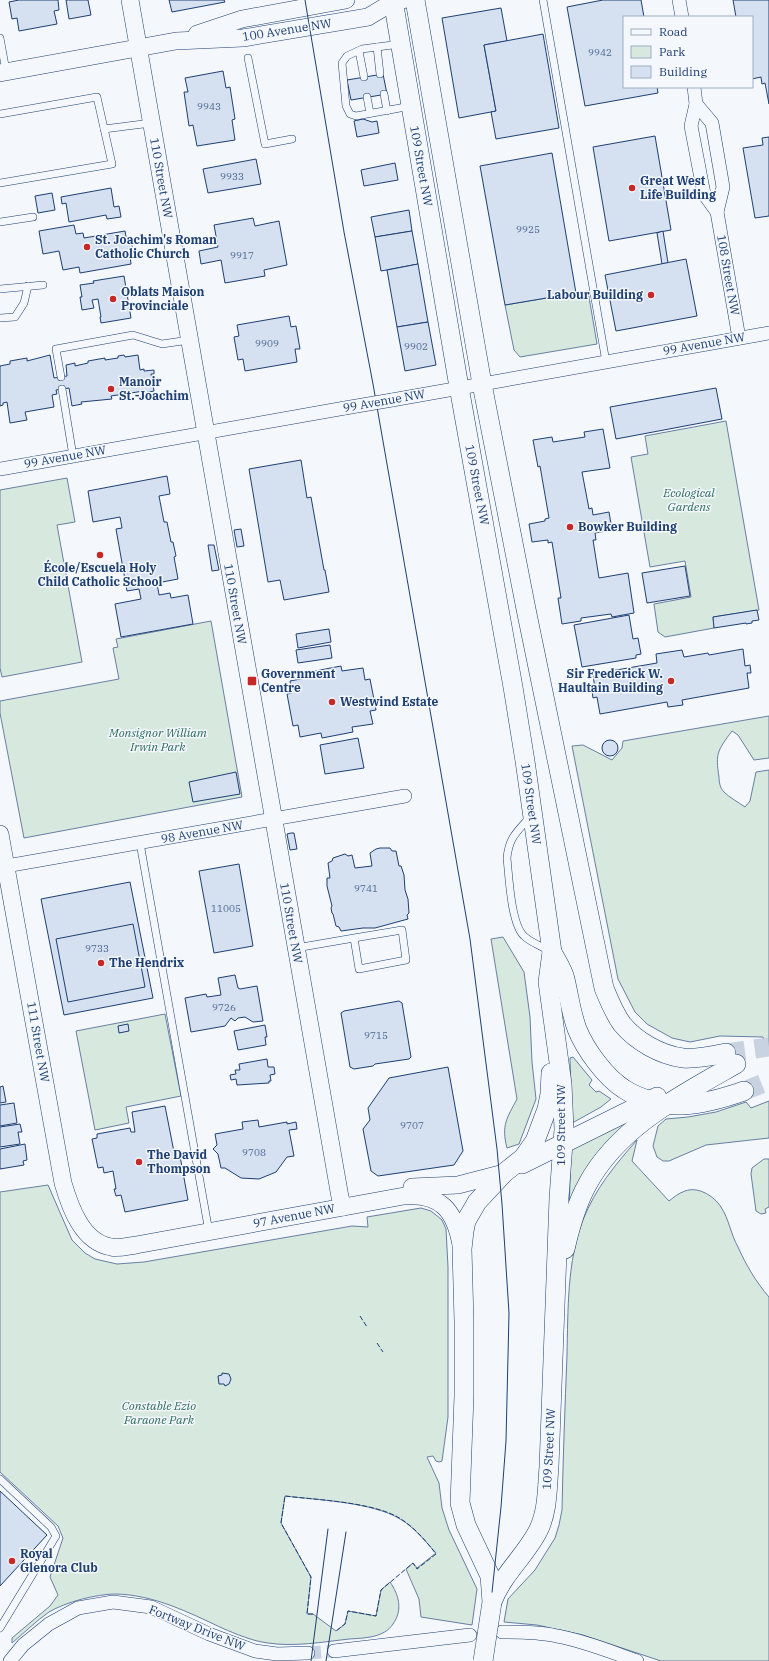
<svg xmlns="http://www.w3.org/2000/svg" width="769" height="1661" viewBox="0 0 769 1661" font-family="'IBM Plex Serif',serif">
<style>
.green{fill:#d7e8df;stroke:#687fa3}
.building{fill:#d5e0f0;stroke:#1d3f73}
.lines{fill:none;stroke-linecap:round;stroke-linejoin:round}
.minor-tunnel{stroke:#c9d2e0;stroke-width:13;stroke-dasharray:13 6;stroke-linecap:butt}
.secondary-tunnel{stroke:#c9d2e0;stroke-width:19;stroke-dasharray:19 10;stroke-linecap:butt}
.service-casing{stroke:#1d3f73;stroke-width:8}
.minor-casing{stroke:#1d3f73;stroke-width:14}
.tertiary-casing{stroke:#1d3f73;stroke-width:18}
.secondary-casing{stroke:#1d3f73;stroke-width:20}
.service{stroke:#f4f7fb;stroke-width:7}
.minor{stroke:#f4f7fb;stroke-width:13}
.tertiary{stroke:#f4f7fb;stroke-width:17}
.secondary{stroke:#f4f7fb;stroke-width:19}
.tram{stroke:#1d3f73;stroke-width:1}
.minor-bridge-casing{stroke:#1d3f73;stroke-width:14;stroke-linecap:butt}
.secondary-bridge-casing{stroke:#1d3f73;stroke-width:20;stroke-linecap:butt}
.minor-bridge{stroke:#f4f7fb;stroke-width:13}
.secondary-bridge{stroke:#f4f7fb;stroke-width:19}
.fence{stroke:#1d3f73;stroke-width:1;stroke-dasharray:5 2;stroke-linecap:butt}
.poi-dot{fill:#c62828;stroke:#f4f7fb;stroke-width:1.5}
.labels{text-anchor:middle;stroke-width:3;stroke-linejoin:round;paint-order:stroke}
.number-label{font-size:10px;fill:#4b6792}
.street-label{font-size:12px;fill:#1d3f73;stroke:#f4f7fb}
.poi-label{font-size:12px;font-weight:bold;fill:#1d3f73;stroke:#f4f7fb;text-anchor:start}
.park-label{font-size:12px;font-style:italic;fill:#2c6c60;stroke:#f4f7fb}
</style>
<rect width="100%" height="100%" fill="#f4f7fb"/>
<g class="green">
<polygon points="588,291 597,344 520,357 514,350 505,305"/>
<polygon points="726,421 759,610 713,617 714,628 665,637 658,632 654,604 691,597 685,561 650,567 631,457 648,454 645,436"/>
<polygon points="67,478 75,522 57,525 82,662 2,677 0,668 0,490"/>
<polygon points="211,621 242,797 24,838 0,713 0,701 119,679 113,648 118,647 116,639"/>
<path d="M769,716v42l-15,2 -16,-25 -6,-4c-14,19 -17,22 -13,46 0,5 1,11 5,15 6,6 14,10 21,15l5,-6 6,-29 13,-2v282l-6,-15 -43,-1 -30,6 -18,-4 -25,-14 -12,-12 -17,-33 -46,-233 11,-1 29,15 10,-12 1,-7z"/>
<path d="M503,937l21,35 6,45 2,45 4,37 -17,45 -12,4c-6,-23 0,-30 10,-49l-26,-160z"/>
<polygon points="165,1014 181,1096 126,1107 129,1123 95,1130 76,1031"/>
<polygon points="573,1057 592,1080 589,1085 596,1092 599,1091 611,1099 601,1107 574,1122 572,1120 570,1058"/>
<polygon points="769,1101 769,1138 706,1145 669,1161 663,1161 657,1157 653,1146 658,1126 666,1119 688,1117 716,1112 746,1102 751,1108"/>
<polygon points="622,1118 626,1127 569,1210 571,1152 573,1146"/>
<path d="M637,1140l-5,21 37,40c5,-4 10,-8 16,-10 13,-5 29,5 36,16 8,12 10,28 17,40 8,18 18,35 31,50v364h-108l-78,-26 -46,-10 -33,-3 4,-23 27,-29 20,-32 4,-13 3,-15c1,-52 3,-104 5,-155 1,-44 0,-94 16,-135 12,-31 32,-55 54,-80z"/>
<polygon points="764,1159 769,1159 769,1207 765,1209 766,1213 761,1214 756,1211 751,1174 752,1168"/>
<path d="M48,1185l24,55 13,13 10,6 22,5 27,-2 208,-36 16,1 -1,-10 54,-9 10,3 11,9 4,9 2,38v150l-6,44 -3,1 -3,-1 -3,-5 -6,1 12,26 3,25 7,22 28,59 -5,36 -51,-8 -2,-18 -13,-30 7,-6 4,5 19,-15c-11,-12 -22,-26 -36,-34 -28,-17 -82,-19 -115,-23l-4,27 30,54 -4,37h6l23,17 9,-7 3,-13 28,5 5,-26 9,-8c9,13 13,28 3,42 -9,14 -29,14 -44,15 -26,3 -55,8 -81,4 -16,-2 -32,-9 -46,-15 -34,-16 -68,-33 -106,-34 -20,0 -50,8 -67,18 -13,9 -25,21 -37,31v-5l38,-32 8,-11 -8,-18 13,-39 -5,-12 -58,-54v-280z"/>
</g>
<g class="building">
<polygon points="19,0 58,0 59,10 54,11 57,24 19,31 17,18 12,19 9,2"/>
<polygon points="66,0 88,0 91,15 69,19"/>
<polygon points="169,0 224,0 225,2 172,12"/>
<polygon points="603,0 641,0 644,17 624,17 624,87 657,87 658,93 585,106 567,7"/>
<polygon points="733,0 769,0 769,104 765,83 762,84 761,77 752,79 752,17 736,17"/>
<polygon points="501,8 507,41 484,45 496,111 459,118 442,18"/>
<polygon points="543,34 559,128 496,139 491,112 496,111 484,45"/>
<polygon points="223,71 226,88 230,87 235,119 232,120 235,140 197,146 193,125 189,126 184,92 188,92 185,78"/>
<polygon points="383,74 387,94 351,100 347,80"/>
<polygon points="363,119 372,122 377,121 379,133 357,137 354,121"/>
<polygon points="655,136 671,230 609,241 593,147"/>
<polygon points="769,137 769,216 755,218 743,148 763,145 762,138"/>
<polygon points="552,153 576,293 505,305 480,166"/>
<polygon points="256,159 261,184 208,193 203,169"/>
<polygon points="395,163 398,180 364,186 361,170"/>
<polygon points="111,188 114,207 119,206 121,217 107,219 106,215 69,222 66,203 62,204 61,197"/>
<polygon points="52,193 55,210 38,213 35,196"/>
<polygon points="409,210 412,231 375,237 371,217"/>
<polygon points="253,218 255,226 279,221 287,265 264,270 265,276 225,283 221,260 201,264 199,251 218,247 214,225"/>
<polygon points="74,225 76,234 83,233 84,238 125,231 127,242 131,241 134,255 130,256 131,264 80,273 79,267 63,270 59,251 43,254 39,231"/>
<polygon points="412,231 418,264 381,271 375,237"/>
<polygon points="663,231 668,263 662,264 657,233"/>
<polygon points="686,259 697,316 616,331 605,275"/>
<polygon points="418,264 428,322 397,327 387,270"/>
<polygon points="124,276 131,318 101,323 100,317 101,317 98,299 92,300 94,308 82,310 80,297 82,297 80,285 94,283 93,281"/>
<polygon points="289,316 291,327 296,326 300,349 295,349 297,362 245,371 243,359 238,360 234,337 239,336 237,325"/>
<polygon points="428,322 436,365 405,371 397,327"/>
<polygon points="50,355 54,378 67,376 66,365 75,363 75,366 88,363 88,361 105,358 105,360 118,358 118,356 124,355 125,357 138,355 140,370 144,369 144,371 154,370 154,374 151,374 154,391 144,393 144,391 111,396 112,399 81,402 82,404 72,406 69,388 56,390 57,394 52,395 54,407 25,412 27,420 10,423 7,402 3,403 3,405 0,406 0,366 10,364 10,361 27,358 27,361"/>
<polygon points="716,388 722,419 616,439 610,407"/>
<polygon points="603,429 610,468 582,472 589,509 592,508 593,515 609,512 612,530 595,533 596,540 593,540 599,578 628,573 634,613 612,617 611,614 581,618 581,621 562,624 558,598 561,598 552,542 548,543 548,540 532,542 529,524 545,521 545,519 549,518 540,466 538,467 533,440 552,437 553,442 585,437 584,432"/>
<polygon points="301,460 307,498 311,497 324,570 325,570 329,592 284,600 280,580 268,582 249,469"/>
<polygon points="167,476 170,494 159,496 164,522 167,522 171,542 173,542 176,556 174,557 178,579 157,583 159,595 170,593 171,598 188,595 193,624 121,637 115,604 141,599 139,589 127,591 116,529 122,528 120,517 93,522 88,491"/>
<polygon points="241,529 244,546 237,547 234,530"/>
<polygon points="208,545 214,545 219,570 212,571"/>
<polygon points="685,566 690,596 647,603 642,573"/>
<polygon points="757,610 759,620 752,621 752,623 746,624 746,623 714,628 713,617"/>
<polygon points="629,615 633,639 638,638 641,654 636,655 636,658 582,667 574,625"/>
<polygon points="329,629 331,642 298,648 296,634"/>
<polygon points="330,645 332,658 298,663 296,650"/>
<polygon points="743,649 745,666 750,665 751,673 747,673 749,688 682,700 683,705 668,707 667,702 600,714 597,697 593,698 592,690 595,690 593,674 657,663 656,654 682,650 684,657 708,653 709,655"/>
<polygon points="341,666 342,671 363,668 365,680 370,679 376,710 370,711 373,724 352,727 353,732 322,738 321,733 300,737 298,725 293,726 287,694 292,693 290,681 311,677 310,672"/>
<polygon points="358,738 364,768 325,774 320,745"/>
<circle cx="610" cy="748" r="8"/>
<polygon points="236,772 240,794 193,802 189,782"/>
<polygon points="291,833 294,833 297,849 290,850 287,834"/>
<polygon points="380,848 390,848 392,851 396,851 399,866 401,866 404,875 405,890 408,899 409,913 407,915 408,919 375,928 363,928 341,931 339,927 336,926 333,914 332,913 331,908 332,906 327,886 327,878 330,878 328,863 332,861 333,858 345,854 348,856 352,855 355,868 372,866 370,853 376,849"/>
<polygon points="239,864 253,946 214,953 199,871"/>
<polygon points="130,882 153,998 64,1015 41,899"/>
<polygon points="133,924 145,987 68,1002 56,939"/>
<polygon points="235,975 238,988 240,989 257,986 263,1021 253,1022 245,1017 238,1018 235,1021 231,1018 225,1026 191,1032 185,998 206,994 207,997 221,995 218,978"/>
<polygon points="399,1001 402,1003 411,1057 409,1059 375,1064 373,1066 354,1069 350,1067 341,1013 344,1011"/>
<polygon points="128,1024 129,1031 119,1033 118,1026"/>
<polygon points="265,1025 267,1037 265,1037 266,1045 238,1050 234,1031"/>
<polygon points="267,1059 268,1067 274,1067 275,1074 270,1075 271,1081 269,1081 269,1083 237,1085 236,1079 231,1080 230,1075 236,1074 235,1070 240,1070 239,1064"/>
<polygon points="448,1067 463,1151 454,1165 378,1176 371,1171 363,1129 370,1120 368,1108 389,1078"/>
<polygon points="3,1086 6,1102 0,1103 0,1087"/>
<polygon points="14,1103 17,1123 0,1126 0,1105"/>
<polygon points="165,1106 175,1157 180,1156 188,1200 125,1212 121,1195 116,1196 114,1189 116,1189 113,1171 104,1173 103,1167 98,1168 92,1139 97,1138 97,1134 130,1128 131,1132 135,1132 132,1112"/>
<polygon points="258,1120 259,1127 287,1122 287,1124 296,1122 297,1129 289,1130 294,1156 287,1157 276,1172 259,1179 241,1178 225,1168 221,1168 218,1154 213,1149 217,1145 215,1134 243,1129 242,1122"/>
<polygon points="20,1124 22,1132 18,1132 20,1144 0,1147 0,1127"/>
<polygon points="25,1144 27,1160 23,1161 24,1165 0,1169 0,1149"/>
<polygon points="222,1373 229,1374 231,1379 229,1384 225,1386 224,1384 219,1384 218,1376 222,1375"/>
<polygon points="0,1491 47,1535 0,1586"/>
</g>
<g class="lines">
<polyline class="minor-tunnel" points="308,1653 334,1651"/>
<g class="secondary-tunnel">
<polyline points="726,1053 769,1047"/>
<polyline points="744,1091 769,1081"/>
</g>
<defs>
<g id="service">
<polyline points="543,0 606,362"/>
<polyline points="0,38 6,71"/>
<polyline points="400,44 362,49 347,56 342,63 346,106 350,114 356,116 411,106"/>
<polyline points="377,47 380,74"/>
<polyline points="359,51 364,77"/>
<polyline points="248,58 265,144 292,139"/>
<polyline points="384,94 387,111"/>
<polyline points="367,97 370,113"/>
<polyline points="0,114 97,97 112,164 0,183"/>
<polyline points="104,129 151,123"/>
<polyline points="0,222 33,217"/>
<polyline points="0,289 43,285"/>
<polyline points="0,318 15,317 24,303 28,286"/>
<polyline points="61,377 56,349 133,335 162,344 189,340"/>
<polyline points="62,389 73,456"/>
<path d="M530,817c-13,15 -21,20 -23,41 2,19 4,66 17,78 6,6 17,10 24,14"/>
<polyline points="140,843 209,1232"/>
<polyline points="296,948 354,938 359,969 406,960 402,930 354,938"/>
<polyline points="0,1479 51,1527 56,1536 0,1628"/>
</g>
<g id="minor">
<polyline points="679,0 682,17"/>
<polyline points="694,87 696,104 691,126 704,194 717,212"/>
<polyline points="696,104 712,123 723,187 717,212 739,338"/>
<polyline points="392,400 769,333"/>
<polyline points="0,469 345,408"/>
<polyline points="0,867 405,796"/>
<path d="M502,1632c19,0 37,0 55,4 28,5 54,16 80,25"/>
<polyline points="334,1651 470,1635"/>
<polyline points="10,1661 23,1645 49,1624 78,1608 113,1602 151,1607 209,1634 255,1651 277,1654 308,1653"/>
</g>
<g id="tertiary">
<polyline points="130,0 340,1197 343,1207"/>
<polyline points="197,34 242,19 346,0"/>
<polyline points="0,73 176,41 243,38 368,17 393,2 403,0"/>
<path d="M0,834l63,349c7,24 19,59 48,64 7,2 17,-1 25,-2l268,-49c37,-3 51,15 57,49"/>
<polyline points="412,1187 458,1185 504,1173"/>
</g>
<g id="secondary">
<path d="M393,0l66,387 54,300 12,74 27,191 -4,30 14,102 2,45 -5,69 -10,269c-2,22 -1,44 -11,64 -13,25 -36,44 -46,71"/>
<path d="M415,0l67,384 44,225 78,379c5,12 10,25 18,36 14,17 38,31 61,34 14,1 29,-2 43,-5"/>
<path d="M552,952c4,8 11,18 13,27 4,17 6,34 12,50 8,20 28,48 47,60 15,10 41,17 58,16 22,-1 42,-7 62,-14"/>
<polyline points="522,1164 657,1097"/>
<path d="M565,1249c5,-22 11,-44 22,-64 31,-58 94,-90 149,-121"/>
<polyline points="492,1602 490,1576 466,1525 460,1503 464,1396 464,1321 462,1249 464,1231 466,1221 477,1202 504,1173 523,1158 535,1141 547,1109 550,1094 551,1073"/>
</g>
</defs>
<use href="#service" class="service-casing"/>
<use href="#minor" class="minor-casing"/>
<use href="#tertiary" class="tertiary-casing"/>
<use href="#secondary" class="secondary-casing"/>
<use href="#service" class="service"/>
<use href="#minor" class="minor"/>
<use href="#tertiary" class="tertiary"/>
<use href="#secondary" class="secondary"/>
<g class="tram">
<polyline points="305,0 344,232 373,384 470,939 497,1149 502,1204 509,1313 506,1441 501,1507 491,1602 483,1661"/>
<polyline points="311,1661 328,1529"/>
<polyline points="326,1661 346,1532"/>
</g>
<defs>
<polyline id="minor-bridge" points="345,408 392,400"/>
<polyline id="secondary-bridge" points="483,1661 492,1602"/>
</defs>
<use href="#minor-bridge" class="minor-bridge-casing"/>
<use href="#secondary-bridge" class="secondary-bridge-casing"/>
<use href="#minor-bridge" class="minor-bridge"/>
<use href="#secondary-bridge" class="secondary-bridge"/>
<g class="fence">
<polyline points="360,1316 367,1327"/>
<polyline points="377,1343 383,1352"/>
<path d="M313,1614h-6l4,-37 -30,-54 4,-27c32,4 90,6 116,23 14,9 25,22 35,35l-19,15 -4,-6 -32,27 -5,26 -28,-5 -3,13 -9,7"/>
</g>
</g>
<g class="poi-dot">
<circle cx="632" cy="188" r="4"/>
<circle cx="87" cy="247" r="4"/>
<circle cx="651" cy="295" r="4"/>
<circle cx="113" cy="299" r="4"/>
<circle cx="111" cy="389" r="4"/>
<circle cx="570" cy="527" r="4"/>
<circle cx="100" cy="555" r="4"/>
<rect x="247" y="676" width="10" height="10" rx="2"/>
<circle cx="671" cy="681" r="4"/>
<circle cx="332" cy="702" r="4"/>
<circle cx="101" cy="963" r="4"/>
<circle cx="139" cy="1162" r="4"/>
<circle cx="12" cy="1561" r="4"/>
</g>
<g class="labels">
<g class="number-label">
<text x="600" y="56">9942</text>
<text x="209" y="110">9943</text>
<text x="232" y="180">9933</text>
<text x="528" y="233">9925</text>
<text x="242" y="259">9917</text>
<text x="267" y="347">9909</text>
<text x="416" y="350">9902</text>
<text x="366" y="892">9741</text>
<text x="226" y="912">11005</text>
<text x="97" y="952">9733</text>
<text x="224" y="1011">9726</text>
<text x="376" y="1039">9715</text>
<text x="412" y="1129">9707</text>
<text x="254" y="1156">9708</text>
</g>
<g class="street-label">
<text transform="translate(287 30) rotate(-9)" y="4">100 Avenue NW</text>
<text transform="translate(421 166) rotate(80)" y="4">109 Street NW</text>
<text transform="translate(161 178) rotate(80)" y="4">110 Street NW</text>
<text transform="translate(728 275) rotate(80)" y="4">108 Street NW</text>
<text transform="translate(704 344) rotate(-10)" y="4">99 Avenue NW</text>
<text transform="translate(384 401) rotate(-10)" y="4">99 Avenue NW</text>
<text transform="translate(65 457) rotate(-10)" y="4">99 Avenue NW</text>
<text transform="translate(477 485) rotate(79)" y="4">109 Street NW</text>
<text transform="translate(235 604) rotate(80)" y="4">110 Street NW</text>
<text transform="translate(531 804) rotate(82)" y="4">109 Street NW</text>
<text transform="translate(202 832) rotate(-10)" y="4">98 Avenue NW</text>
<text transform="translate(291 923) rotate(80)" y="4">110 Street NW</text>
<text transform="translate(38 1042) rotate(80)" y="4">111 Street NW</text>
<text transform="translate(561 1125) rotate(-90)" y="4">109 Street NW</text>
<text transform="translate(294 1216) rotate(-11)" y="4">97 Avenue NW</text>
<text transform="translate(549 1449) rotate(-87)" y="4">109 Street NW</text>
<text transform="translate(197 1628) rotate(22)" y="4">Fortway Drive NW</text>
</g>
<g class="poi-label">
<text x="640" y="185">Great West<tspan x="640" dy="14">Life Building</tspan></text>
<text x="95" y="244">St. Joachim's Roman<tspan x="95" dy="14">Catholic Church</tspan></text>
<text x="121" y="296">Oblats Maison<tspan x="121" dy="14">Provinciale</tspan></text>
<text x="643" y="299" text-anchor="end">Labour Building</text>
<text x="119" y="386">Manoir<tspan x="119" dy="14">St.-Joachim</tspan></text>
<text x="578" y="531">Bowker Building</text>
<text x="100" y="572" text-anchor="middle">École/Escuela Holy<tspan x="100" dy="14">Child Catholic School</tspan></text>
<text x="261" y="678">Government<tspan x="261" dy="14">Centre</tspan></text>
<text x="663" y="678" text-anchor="end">Sir Frederick W.<tspan x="663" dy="14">Haultain Building</tspan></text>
<text x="340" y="706">Westwind Estate</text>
<text x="109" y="967">The Hendrix</text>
<text x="147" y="1159">The David<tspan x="147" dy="14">Thompson</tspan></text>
<text x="20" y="1558">Royal<tspan x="20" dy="14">Glenora Club</tspan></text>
</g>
<g class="park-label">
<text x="689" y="497">Ecological<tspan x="689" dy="14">Gardens</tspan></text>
<text x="158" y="737">Monsignor William<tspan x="158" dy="14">Irwin Park</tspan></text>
<text x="159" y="1410">Constable Ezio<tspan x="159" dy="14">Faraone Park</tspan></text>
</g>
</g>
<rect x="623" y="16" width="130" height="72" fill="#f4f7fb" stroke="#9eadc5"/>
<rect x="631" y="29" width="20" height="6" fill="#f4f7fb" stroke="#9eadc5"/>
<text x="659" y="36" font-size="12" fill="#1d3f73">Road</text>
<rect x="631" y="46" width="20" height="12" fill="#d7e8df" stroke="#9eadc5"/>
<text x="659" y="56" font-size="12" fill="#1d3f73">Park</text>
<rect x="631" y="66" width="20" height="12" fill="#d5e0f0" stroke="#9eadc5"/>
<text x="659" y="76" font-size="12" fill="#1d3f73">Building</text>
</svg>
